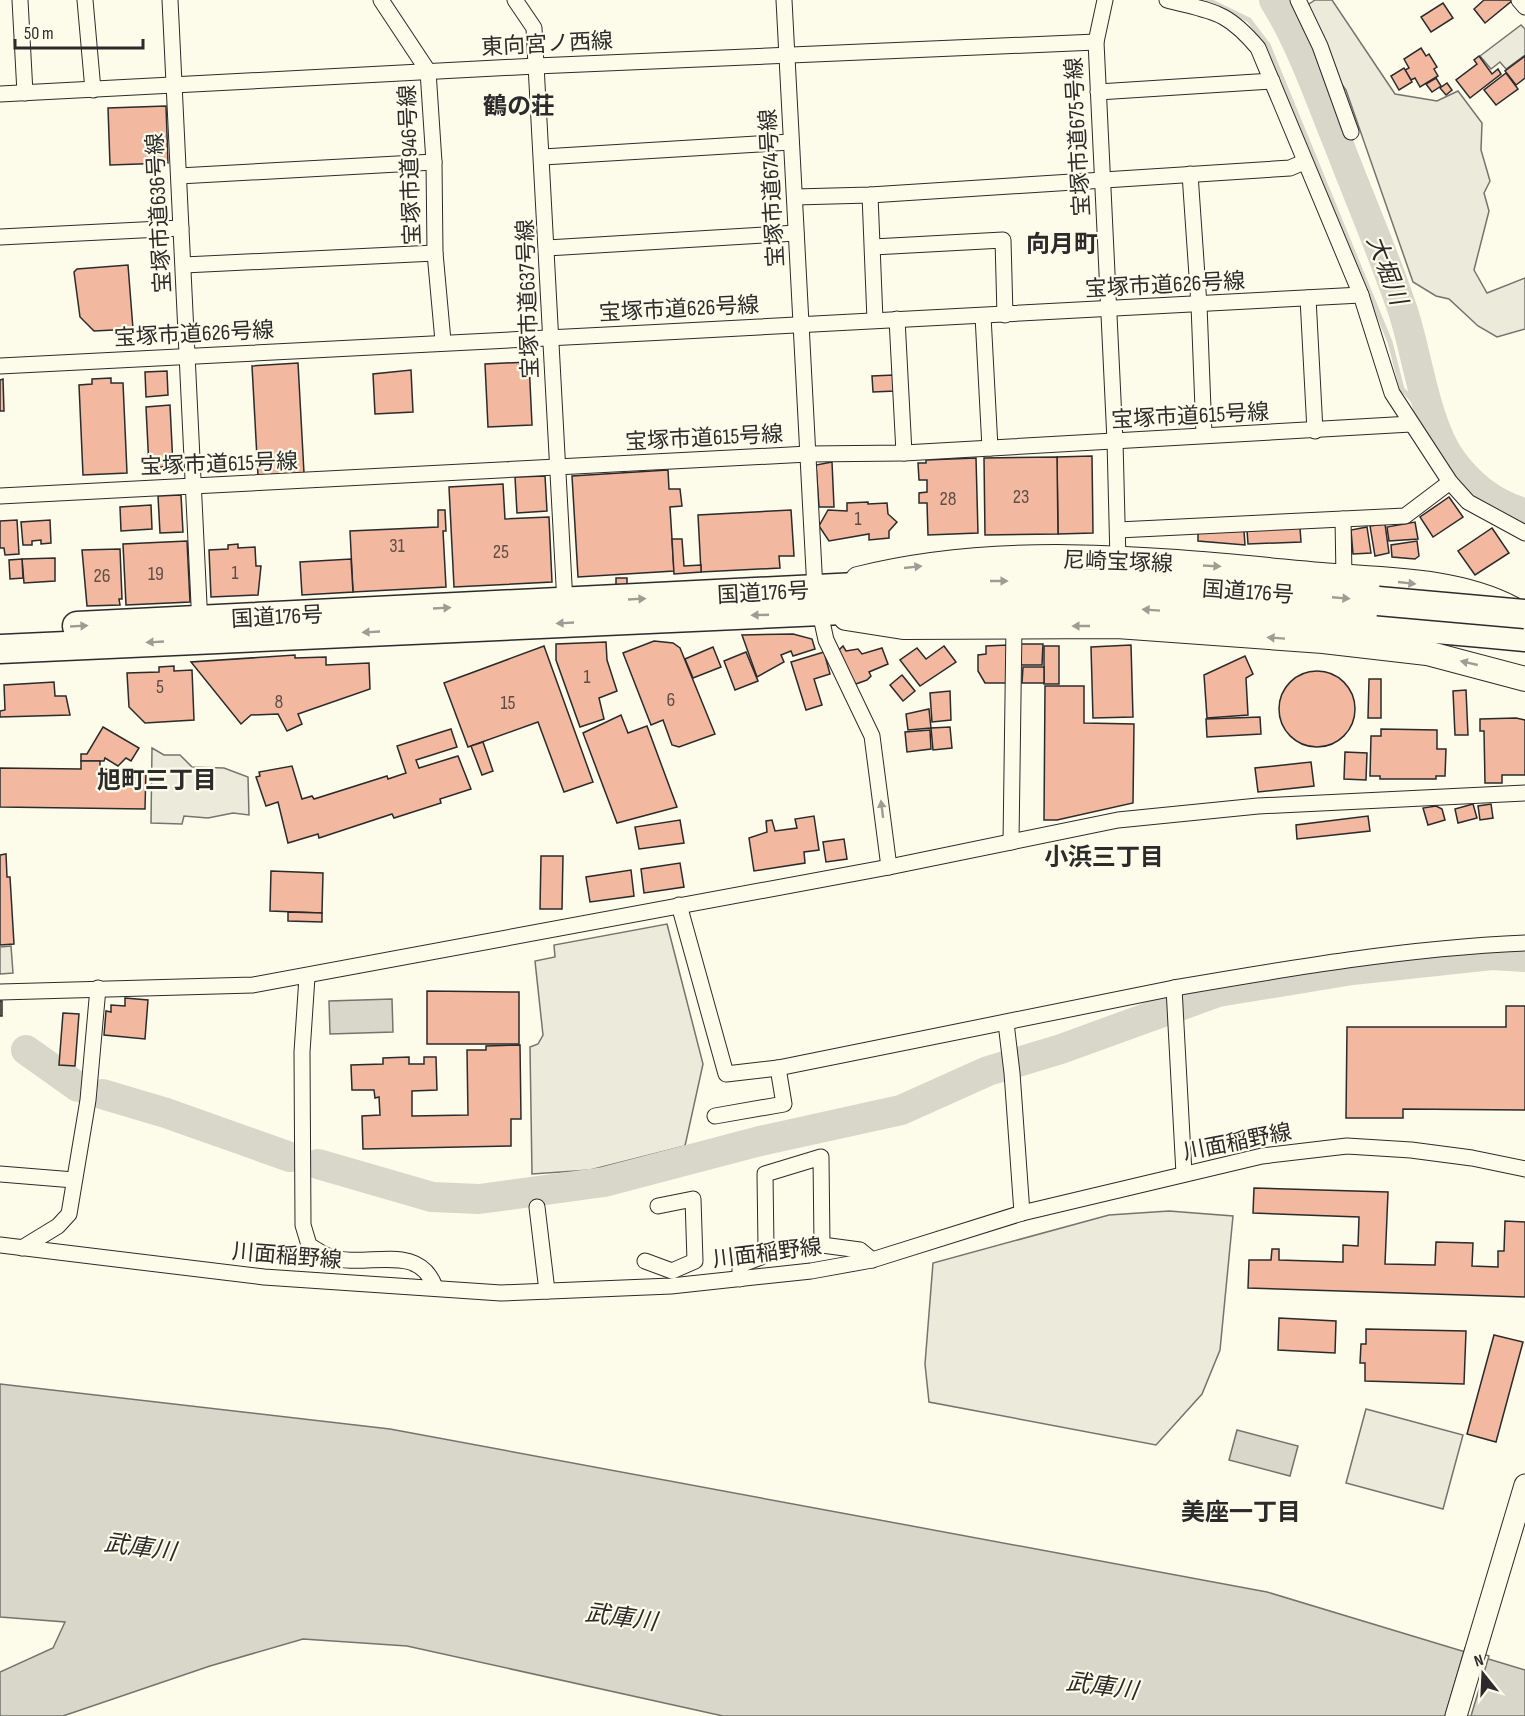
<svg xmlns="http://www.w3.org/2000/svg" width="1525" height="1716" viewBox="0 0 1525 1716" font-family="'Sofia Sans Condensed','Noto Sans JP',sans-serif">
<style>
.green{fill:#ecebdb;stroke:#74746e;stroke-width:1.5}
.water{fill:#d8d7c9;stroke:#74746e;stroke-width:1.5}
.pier{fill:#fdfbea;stroke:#74746e;stroke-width:1.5}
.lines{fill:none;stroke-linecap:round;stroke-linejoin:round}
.stream{stroke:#d8d7c9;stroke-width:5}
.river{stroke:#d8d7c9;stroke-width:30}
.building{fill:#f2b8a0;stroke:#2b2b2b;stroke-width:1.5}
.street-casing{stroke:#2b2b2b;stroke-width:17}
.secondary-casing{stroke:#2b2b2b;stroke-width:23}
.primary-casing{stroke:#2b2b2b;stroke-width:26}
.highway-casing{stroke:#2b2b2b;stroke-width:31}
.street{stroke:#fdfbea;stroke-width:15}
.secondary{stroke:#fdfbea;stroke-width:21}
.primary{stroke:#fdfbea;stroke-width:24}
.highway{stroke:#fdfbea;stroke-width:28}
.highway-bridge-casing{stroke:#2b2b2b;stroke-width:31;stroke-linecap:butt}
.highway-bridge{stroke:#fdfbea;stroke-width:28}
.oneway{fill:#9e9d94}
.labels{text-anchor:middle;stroke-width:4.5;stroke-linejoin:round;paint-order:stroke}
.number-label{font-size:20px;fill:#5d4e48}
.street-label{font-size:22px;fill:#2b2b2b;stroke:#fdfbea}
.neighbourhood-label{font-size:24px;font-weight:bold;fill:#2b2b2b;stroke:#fdfbea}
.water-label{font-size:24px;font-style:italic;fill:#2b2b2b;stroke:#fdfbea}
</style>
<rect width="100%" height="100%" fill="#fdfbea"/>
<g class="green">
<polygon points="1315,0 1332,0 1395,94 1437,101 1458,91 1482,123 1481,150 1490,181 1484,193 1489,211 1474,270 1487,293 1525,278 1525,329 1497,337 1478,326 1449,299 1436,296 1413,282 1346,90 1293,15"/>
<polygon points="1521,25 1525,29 1525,55 1506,69 1500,62 1491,69 1480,56"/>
<polygon points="152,748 164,755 180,755 192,767 224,768 248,777 249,815 233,813 208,818 184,816 182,824 151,823"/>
<polygon points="667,924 703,1064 685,1146 590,1170 532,1174 530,1047 538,1044 543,1035 535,961 555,957 554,945"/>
<polygon points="11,946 13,973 0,974 0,947"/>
<polygon points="1169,1211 1233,1216 1220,1350 1202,1394 1156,1445 929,1402 925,1364 933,1263 1109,1215"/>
<polygon points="1366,1409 1463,1435 1443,1509 1346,1483"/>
</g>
<g class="water">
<polygon points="392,999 393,1032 330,1034 329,1001"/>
<polygon points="0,1384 390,1429 1267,1592 1525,1670 1525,1716 723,1716 407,1646 303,1639 210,1666 63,1716 0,1716 0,1672 53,1648 65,1622 0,1617"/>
<polygon points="1237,1430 1298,1446 1290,1476 1229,1460"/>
</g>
<polygon class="pier" points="1465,1648 1489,1656 1471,1716 1445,1716"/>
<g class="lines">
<polyline class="stream" points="1208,0 1249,20 1268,45 1390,342 1402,389 1433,421"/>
<g class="river">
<path d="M1274,0c28,45 45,96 65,145 21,55 45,110 64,166 14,43 22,110 47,147 18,26 44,47 75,55"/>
<polyline points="26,1050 78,1087"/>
<polyline points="102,1094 166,1113 290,1157"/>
<polyline points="318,1164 432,1197 479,1199 604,1182 760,1141 901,1110 988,1071 1061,1049 1218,992 1352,970 1492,955 1525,957"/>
</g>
</g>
<g class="building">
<polygon points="1484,0 1513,0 1485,23 1474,9"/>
<polygon points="1443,3 1453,18 1431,32 1421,17"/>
<polygon points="1421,48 1426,56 1429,54 1437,67 1434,69 1438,76 1420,87 1415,78 1411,80 1405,70 1409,68 1404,59"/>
<polygon points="1479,56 1492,74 1498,69 1501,74 1470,98 1456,80 1477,64 1474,60"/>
<polygon points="1525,56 1525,78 1516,85 1505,71"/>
<polygon points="1404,68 1412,82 1399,90 1391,76"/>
<polygon points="1506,73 1518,89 1496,105 1484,90"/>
<polygon points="1436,78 1441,86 1432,92 1426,84"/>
<polygon points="1447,83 1452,90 1446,95 1440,88"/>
<polygon points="166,106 168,163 110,165 108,108"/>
<polygon points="128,265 133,329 94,331 80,317 74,272 77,269"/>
<polygon points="529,362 532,425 488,427 485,364"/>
<polygon points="298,363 304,473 258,476 252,366"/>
<polygon points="411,370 413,412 375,414 373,374"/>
<polygon points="167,371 168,395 146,397 145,372"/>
<polygon points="894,375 895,391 873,392 872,376"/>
<polygon points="111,378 111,383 123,383 127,473 83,475 79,385 92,384 92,379"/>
<polygon points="3,379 4,411 0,411 0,380"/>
<polygon points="170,405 173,466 149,468 146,407"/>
<polygon points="1092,456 1093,533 1058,534 1057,457"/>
<polygon points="1057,457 1058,534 985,535 984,458"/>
<polygon points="976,458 978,533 928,535 927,503 919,503 919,493 927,492 927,480 919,480 918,463 926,463 926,460"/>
<polygon points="832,462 834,507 819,507 816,465"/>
<polygon points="668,470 669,489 680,489 682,506 670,507 674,571 578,577 572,476"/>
<polygon points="545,476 547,511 517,513 515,477"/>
<polygon points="503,484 505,519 549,517 552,582 454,587 449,487"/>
<polygon points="181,495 183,532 160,533 158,496"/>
<polygon points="1449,497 1463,517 1433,537 1420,517"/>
<polygon points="868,502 868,504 887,503 888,514 897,522 889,531 889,538 869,540 869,534 829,541 819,526 828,510 847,511 847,503"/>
<polygon points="151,505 152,529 121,531 120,507"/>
<polygon points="438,510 445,510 446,531 443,531 446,587 353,592 350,531 438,527"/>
<polygon points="791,510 794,556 779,556 780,568 701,572 698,515"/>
<polygon points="17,520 19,554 5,555 4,548 0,548 0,521"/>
<polygon points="50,520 51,543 41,544 41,540 32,541 32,545 23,545 21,522"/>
<polygon points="1415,522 1418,539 1389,541 1387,527"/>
<polygon points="1385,524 1389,553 1375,556 1370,526"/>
<polygon points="1367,527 1371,553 1353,554 1351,530"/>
<polygon points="1300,528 1301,542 1248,544 1247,530"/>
<polygon points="1492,528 1509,553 1475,575 1458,551"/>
<polygon points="1244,531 1245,545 1198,541 1198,533"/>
<polygon points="672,539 682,539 684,566 701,565 701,572 674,574"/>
<polygon points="187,541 190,602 126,605 123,544"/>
<polygon points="1417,541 1419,556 1415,559 1392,557 1391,545"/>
<polygon points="238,544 238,548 255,547 256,566 261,566 258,595 211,597 209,550 228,549 228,545"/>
<polygon points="120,549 122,599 119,599 120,605 87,606 82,550"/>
<polygon points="55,558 55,581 24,583 22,559"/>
<polygon points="22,559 23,578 10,579 9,560"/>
<polygon points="351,559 353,592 302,595 300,562"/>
<rect x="616" y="578" width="11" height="7"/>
<polygon points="793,634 812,639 815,649 793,656 791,651 781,655 784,662 757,677 742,635"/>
<polygon points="654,641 673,643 680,648 715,734 679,747 672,745 663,720 651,725 623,653"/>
<polygon points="606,642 607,660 617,691 599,698 604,719 580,727 556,660 556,644"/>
<polygon points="1020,644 1043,644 1042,665 1020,665"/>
<polygon points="1008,645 1009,683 985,683 978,671 978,655 986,654 986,646"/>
<polygon points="1131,645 1133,717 1093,718 1091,647"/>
<polygon points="544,646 593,782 564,792 538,722 468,747 444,683"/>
<polygon points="843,646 846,651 858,649 862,654 882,648 888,664 869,672 871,676 867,680 853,685 839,650"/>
<polygon points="944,646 956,662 920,686 900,660 917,648 926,659"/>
<rect x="1044" y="646" width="15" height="38"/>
<polygon points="713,647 721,667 693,678 685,659"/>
<polygon points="746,652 758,681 735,690 724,661"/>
<polygon points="824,652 830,674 814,679 822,705 806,710 791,662"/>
<polygon points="295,655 295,658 326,657 326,665 369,663 370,689 298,714 302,724 287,731 278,714 251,715 241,724 191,662"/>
<polygon points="1245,656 1253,674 1246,678 1248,715 1207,718 1204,675"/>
<polygon points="174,666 174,671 192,670 194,720 145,723 129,707 127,673 159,672 159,667"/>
<polygon points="1023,667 1044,667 1044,683 1022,683"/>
<circle cx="1317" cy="709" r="38"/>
<polygon points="902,675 915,691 903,701 890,685"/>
<polygon points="1369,679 1381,679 1381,718 1368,718"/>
<polygon points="54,682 55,696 66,696 70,715 0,717 0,711 5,710 4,685"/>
<polygon points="1045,686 1084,686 1084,723 1134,724 1133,803 1057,820 1044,820"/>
<polygon points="1466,690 1468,735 1455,735 1453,691"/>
<polygon points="950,691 951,720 932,722 930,693"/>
<polygon points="929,709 931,728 908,730 906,714"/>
<polygon points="621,715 628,733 647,726 677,807 617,823 583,733"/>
<polygon points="1260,717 1261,734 1207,737 1206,719"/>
<polygon points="1516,718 1525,720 1525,775 1502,775 1502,783 1485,783 1484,731 1480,731 1480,719"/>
<polygon points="103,727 139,748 131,761 126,758 118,766 105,758 104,761 81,761 81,754 87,754"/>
<polygon points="950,727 952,748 933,750 931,728"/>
<polygon points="451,729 457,747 416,760 419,768 458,756 471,789 440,799 441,803 394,818 392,814 319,838 318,834 288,843 278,802 266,806 256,777 260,776 259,772 292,766 302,799 312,796 314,799 387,776 388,779 406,773 397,746"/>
<polygon points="1381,729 1437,730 1437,749 1446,749 1445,776 1436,776 1436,779 1380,779 1380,776 1370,776 1371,736 1381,736"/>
<polygon points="930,730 931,749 907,752 905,732"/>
<polygon points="483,742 493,771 482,775 471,746"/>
<polygon points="1345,752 1367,753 1366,780 1344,779"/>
<polygon points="81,761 100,761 100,769 146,770 145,809 0,807 0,768 81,769"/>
<polygon points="1311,762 1314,786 1258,792 1255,768"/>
<polygon points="1473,804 1477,818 1458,823 1455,809"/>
<polygon points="1491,804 1493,818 1480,820 1478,806"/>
<polygon points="1436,806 1442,809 1445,820 1428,825 1423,808"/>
<polygon points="814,816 819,850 804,852 805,863 754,871 749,838 767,832 766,821 772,820 775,831 797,828 795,819"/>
<polygon points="1368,816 1370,831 1297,839 1296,825"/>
<polygon points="680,820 684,843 639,849 635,827"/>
<polygon points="844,839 847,859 826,862 823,842"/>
<polygon points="6,854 7,877 10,877 14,944 0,945 0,855"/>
<polygon points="541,856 563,856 562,909 540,909"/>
<polygon points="680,863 684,887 644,893 641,869"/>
<polygon points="631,870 634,896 590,902 586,877"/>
<polygon points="271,871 323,873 322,913 270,911"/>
<polygon points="288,912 322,913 322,922 288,921"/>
<polygon points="427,991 519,992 519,1044 427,1044"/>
<polygon points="125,998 148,1000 145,1039 104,1035 106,1011 111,1012 111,1005 125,1006"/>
<rect x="0" y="1001" width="2" height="15"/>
<polygon points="1506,1006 1525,1006 1525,1110 1403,1109 1403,1118 1346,1118 1347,1027 1506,1027"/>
<polygon points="63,1013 79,1014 75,1066 59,1065"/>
<polygon points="520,1045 521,1119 511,1119 511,1146 363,1149 362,1116 380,1115 379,1097 375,1098 374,1090 352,1090 351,1065 383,1064 383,1058 409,1057 409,1064 424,1064 424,1057 436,1057 437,1090 412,1091 412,1116 468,1115 467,1050 486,1050 486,1046"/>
<polygon points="1254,1188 1388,1192 1385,1264 1435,1265 1436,1242 1473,1243 1472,1266 1498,1267 1498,1251 1504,1251 1505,1221 1525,1222 1525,1297 1248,1288 1249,1260 1271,1260 1272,1249 1279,1249 1279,1260 1343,1262 1343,1245 1358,1246 1359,1217 1253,1213"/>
<polygon points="1279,1318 1336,1321 1335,1353 1278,1350"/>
<polygon points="1366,1329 1466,1331 1464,1384 1365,1381 1365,1363 1360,1363 1361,1344 1366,1344"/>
<polygon points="1494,1335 1523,1342 1496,1442 1467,1434"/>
</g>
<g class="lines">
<defs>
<g id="street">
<polyline points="20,0 25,93"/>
<polyline points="85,0 93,90"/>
<polyline points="170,0 200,625"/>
<polyline points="381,0 428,71 434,162 435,253 443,341"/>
<polyline points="515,0 534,28 565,603"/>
<polyline points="784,0 815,590 826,640 872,736 889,867"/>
<polyline points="1105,0 1096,42 1115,441 1118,560"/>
<path d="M1167,0c46,12 59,10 91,48l103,247 31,98 58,89 18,20 57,31"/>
<polyline points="1298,0 1320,46 1351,132"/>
<polyline points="1519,0 1525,7"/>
<polyline points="1098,92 1272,81"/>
<polyline points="0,94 536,66 1096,42"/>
<polyline points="543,157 791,142"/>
<polyline points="1190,174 1199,305 1204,435"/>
<polyline points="179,176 434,162"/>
<polyline points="870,195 875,320"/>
<polyline points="795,197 870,195 1290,168 1304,162"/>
<polyline points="0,237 181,228"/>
<polyline points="873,247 1003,240 1005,315"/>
<polyline points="547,248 796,233"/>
<polyline points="184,265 435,253"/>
<polyline points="1308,298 1315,431"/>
<polyline points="983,316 990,448"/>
<polyline points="897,319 904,453"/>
<path d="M0,366c454,-25 907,-44 1361,-71"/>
<polyline points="0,496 808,454 904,453 1411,424"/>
<polyline points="1343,519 1344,577"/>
<polyline points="1118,530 1405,516 1450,482"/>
<polyline points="1011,842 1014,626"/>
<polyline points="679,905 726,1074 778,1068 1174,988 1184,1174"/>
<path d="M307,977l-5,75 1,173 6,20c6,4 14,9 21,12 37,12 88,-16 105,30"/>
<path d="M1174,988c116,-20 233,-40 351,-45"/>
<polyline points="0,992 253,985 889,867 1118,820 1258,806 1525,793"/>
<polyline points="1006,1023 1012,1073 1022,1213"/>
<polyline points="715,1116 784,1104 778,1068"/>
<polyline points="0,1174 74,1180"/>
<polyline points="537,1207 547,1291"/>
<polyline points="0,1245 264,1277 501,1293 671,1286 811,1271 872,1260 1022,1213 1262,1156 1347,1146 1411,1150 1472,1158 1525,1169"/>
<polyline points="22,1248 58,1226 69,1214 88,1100 98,988"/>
<polyline points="645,1261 672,1271 695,1261 693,1199 658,1206"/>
<polyline points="740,1279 740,1265 761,1257 766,1247 765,1174 821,1157 822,1245 860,1250 872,1260"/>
</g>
<polyline id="secondary" points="1456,1716 1525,1485"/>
<g id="primary">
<path d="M858,579c150,-38 311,-18 463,-4 62,5 136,4 192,34"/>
<polyline points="846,618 903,627 1117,626 1323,641 1427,653 1525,679"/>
</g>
<g id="highway">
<polyline points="77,626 995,580 1238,589 1378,601"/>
<path d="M0,649l996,-46c176,3 353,18 529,34"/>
</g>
</defs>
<use href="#street" class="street-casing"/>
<use href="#secondary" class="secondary-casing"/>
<use href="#primary" class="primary-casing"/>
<use href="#highway" class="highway-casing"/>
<use href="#street" class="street"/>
<use href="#secondary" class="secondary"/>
<use href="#primary" class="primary"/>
<use href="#highway" class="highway"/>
<defs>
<polyline id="highway-bridge" points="1378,601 1525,614"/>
</defs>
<use href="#highway-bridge" class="highway-bridge-casing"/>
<use href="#highway-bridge" class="highway-bridge"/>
</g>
<defs><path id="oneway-solid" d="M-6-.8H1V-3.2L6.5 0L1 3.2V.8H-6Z" transform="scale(1.5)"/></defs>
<g class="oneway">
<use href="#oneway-solid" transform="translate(1212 566) rotate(3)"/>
<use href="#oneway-solid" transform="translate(913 567) rotate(-6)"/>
<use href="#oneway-solid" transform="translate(999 581)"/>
<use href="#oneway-solid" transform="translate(1407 583) rotate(6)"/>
<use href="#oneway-solid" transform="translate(1341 598) rotate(5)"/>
<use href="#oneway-solid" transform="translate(637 599) rotate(-3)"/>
<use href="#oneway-solid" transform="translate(442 608) rotate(-3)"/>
<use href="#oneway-solid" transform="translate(1151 610) rotate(-176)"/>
<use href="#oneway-solid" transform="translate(760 615) rotate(178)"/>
<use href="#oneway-solid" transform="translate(565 623) rotate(177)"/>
<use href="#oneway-solid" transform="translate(79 626) rotate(-3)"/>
<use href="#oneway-solid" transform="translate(1081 626) rotate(-180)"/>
<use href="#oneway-solid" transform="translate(371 632) rotate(177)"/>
<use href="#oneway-solid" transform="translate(1276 638) rotate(-176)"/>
<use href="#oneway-solid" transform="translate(155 642) rotate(177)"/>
<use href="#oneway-solid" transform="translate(1469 663) rotate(-167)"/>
<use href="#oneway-solid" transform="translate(882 809) rotate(-97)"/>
</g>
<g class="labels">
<g class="number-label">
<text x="1021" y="503">23</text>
<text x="948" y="505">28</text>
<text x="858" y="525">1</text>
<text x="397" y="552">31</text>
<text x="501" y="558">25</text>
<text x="235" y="579">1</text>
<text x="156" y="580">19</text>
<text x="102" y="582">26</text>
<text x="587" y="683">1</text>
<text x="160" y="693">5</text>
<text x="671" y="706">6</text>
<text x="279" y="708">8</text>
<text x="508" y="709">15</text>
</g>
<g class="street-label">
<text transform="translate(547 43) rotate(-3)" y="8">東向宮ノ西線</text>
<text transform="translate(1077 137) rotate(-93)" y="8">宝塚市道675号線</text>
<text transform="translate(409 165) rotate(-92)" y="8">宝塚市道946号線</text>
<text transform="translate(771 188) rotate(-93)" y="8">宝塚市道674号線</text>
<text transform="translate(158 213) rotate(-93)" y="8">宝塚市道636号線</text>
<text transform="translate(1165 284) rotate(-3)" y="8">宝塚市道626号線</text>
<text transform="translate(527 299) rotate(-92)" y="8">宝塚市道637号線</text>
<text transform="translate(679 308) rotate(-3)" y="8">宝塚市道626号線</text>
<text transform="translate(194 333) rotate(-3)" y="8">宝塚市道626号線</text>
<text transform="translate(1190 415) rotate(-3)" y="8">宝塚市道615号線</text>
<text transform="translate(704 437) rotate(-3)" y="8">宝塚市道615号線</text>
<text transform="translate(219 463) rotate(-2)" y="8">宝塚市道615号線</text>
<text transform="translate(1118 561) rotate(2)" y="8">尼崎宝塚線</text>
<text transform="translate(1248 591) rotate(4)" y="8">国道176号</text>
<text transform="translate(763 592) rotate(-3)" y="8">国道176号</text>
<text transform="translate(277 616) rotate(-3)" y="8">国道176号</text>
<text transform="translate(1237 1141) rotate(-11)" y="8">川面稲野線</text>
<text transform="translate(767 1252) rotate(-7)" y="8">川面稲野線</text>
<text transform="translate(287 1255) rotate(5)" y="8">川面稲野線</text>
</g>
<g class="neighbourhood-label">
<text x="519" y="114">鶴の荘</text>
<text x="1062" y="252">向月町</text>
<text x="157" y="788">旭町三丁目</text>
<text x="1104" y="865">小浜三丁目</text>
<text x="1241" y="1520">美座一丁目</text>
</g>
<g class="water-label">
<text transform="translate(1387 270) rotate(69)" y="8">大堀川</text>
<text transform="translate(140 1547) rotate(8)" y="8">武庫川</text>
<text transform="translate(621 1617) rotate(8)" y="8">武庫川</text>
<text transform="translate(1102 1686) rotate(8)" y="8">武庫川</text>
</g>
</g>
<g transform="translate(1483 1674) rotate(342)" stroke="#fdfbea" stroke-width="4.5" paint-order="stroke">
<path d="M0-4.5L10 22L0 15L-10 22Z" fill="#2b2b2b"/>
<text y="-9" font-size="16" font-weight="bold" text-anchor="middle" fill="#2b2b2b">N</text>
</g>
<path d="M15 39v9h128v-9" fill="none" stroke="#2b2b2b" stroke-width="3"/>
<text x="24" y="39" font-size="18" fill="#2b2b2b" stroke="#fdfbea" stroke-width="4.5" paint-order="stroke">50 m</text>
</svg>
